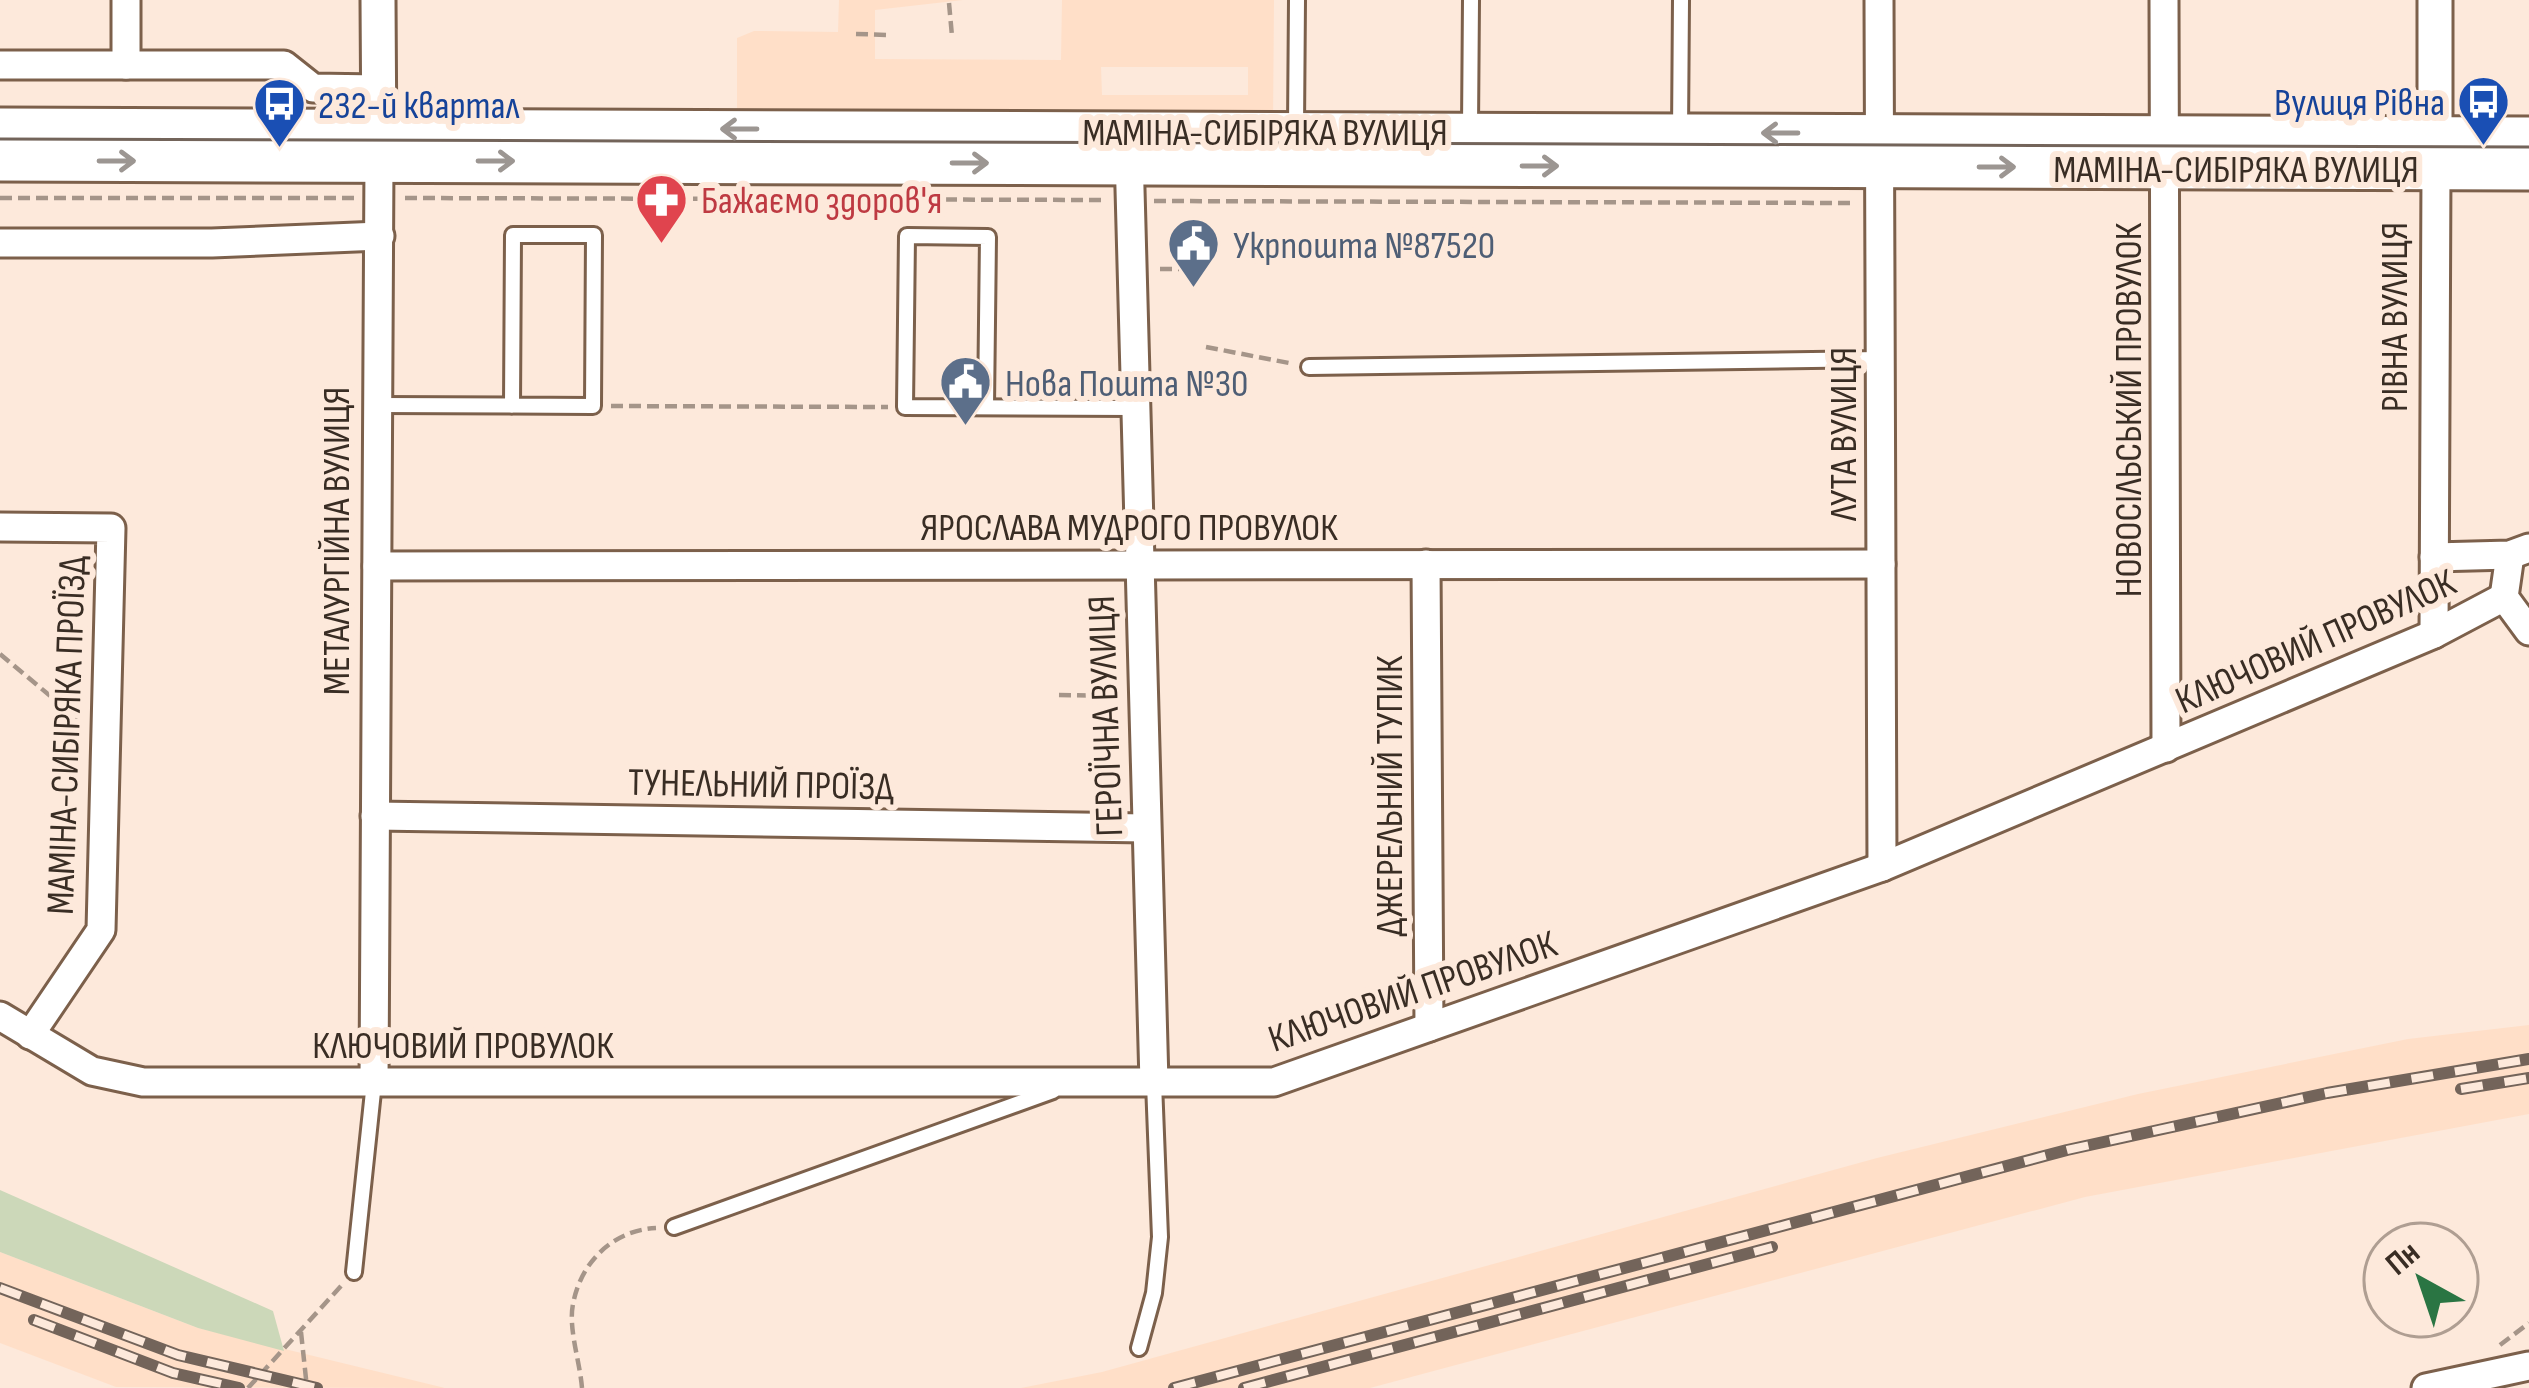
<svg xmlns="http://www.w3.org/2000/svg" width="2529" height="1388" viewBox="0 0 2529 1388" font-family="'Sofia Sans Condensed',sans-serif">
<style>
.built{fill:#ffdfc8;fill-rule:evenodd}
.green{fill:#ccd8b9}
.lines{fill:none;stroke-linecap:round;stroke-linejoin:round}
.service-casing{stroke:#7c604b;stroke-width:20}
.minor-casing{stroke:#7c604b;stroke-width:33}
.tertiary-casing{stroke:#7c604b;stroke-width:39}
.secondary-casing{stroke:#7c604b;stroke-width:45}
.path{stroke:#a59589;stroke-width:4.5;stroke-dasharray:12 6;stroke-linecap:butt}
.service{stroke:#fff;stroke-width:14}
.minor{stroke:#fff;stroke-width:27}
.tertiary{stroke:#fff;stroke-width:33}
.secondary{stroke:#fff;stroke-width:39}
.tram{stroke:#73645a;stroke-width:3}
.rail-casing{stroke:#73645a;stroke-width:12}
.rail{stroke:#fde9db;stroke-width:8;stroke-dasharray:22;stroke-linecap:butt}
.oneway{stroke:#9c9692}
.labels{text-anchor:middle;stroke-width:12;stroke-linejoin:round;paint-order:stroke}
.transit-label{font-size:39px;fill:#164399;stroke:#fde9db;text-anchor:end}
.street-label{font-size:39px;fill:#392d24;stroke:#fde9db}
.health-label{font-size:39px;fill:#be3a42;stroke:#fde9db;text-anchor:start}
.service-label{font-size:39px;fill:#4e5e75;stroke:#fde9db;text-anchor:start}
</style>
<rect width="100%" height="100%" fill="#fde9db"/>
<g class="built">
<path d="M839,0h124l-88,10v49l186,1 1,-60h212l-1,124 -536,-3v-83l17,-7 84,1zM1101,67h147v28h-146z"/>
<polygon points="2529,1025 2529,1114 2085,1197 1370,1388 1021,1388 1102,1372 1877,1158 2138,1094 2408,1039"/>
<polygon points="0,1252 198,1328 445,1388 116,1387 0,1343"/>
</g>
<polygon class="green" points="0,1190 273,1311 284,1351 198,1328 0,1252"/>
<g class="lines">
<defs>
<g id="service">
<polyline points="1296,127 1297,0"/>
<polyline points="1470,127 1471,0"/>
<polyline points="1680,133 1681,0"/>
<polyline points="1309,367 1880,359"/>
<polyline points="378,405 593,406 594,235 513,235 512,406"/>
<polyline points="986,407 988,237 907,236 905,407 1135,408"/>
<polyline points="674,1227 1053,1091"/>
<polyline points="354,1272 374,1082"/>
<polyline points="1139,1348 1154,1293 1160,1237 1154,1083"/>
</g>
<g id="minor">
<polyline points="126,0 126,65"/>
<polyline points="1879,0 1882,867"/>
<polyline points="2164,0 2166,748"/>
<polyline points="0,65 284,65 313,88 379,89"/>
<polyline points="1129,152 1154,1083"/>
<polyline points="0,243 212,243 380,236"/>
<polyline points="0,527 111,528 101,930 30,1035"/>
<polyline points="2510,555 2504,597 2529,631"/>
<polyline points="2434,557 2510,555 2529,548"/>
<polyline points="1426,564 1429,1027"/>
<polyline points="377,566 1881,564"/>
<polyline points="2434,634 2436,169"/>
<polyline points="375,816 1146,828"/>
<polyline points="0,1016 92,1071 143,1082 1274,1082 1882,867 2434,634 2504,597"/>
<polyline points="374,1082 379,161"/>
<polyline points="2426,1388 2529,1366"/>
</g>
<g id="tertiary">
<polyline points="378,0 379,154"/>
<polyline points="2435,0 2435,160"/>
</g>
<g id="secondary">
<polyline points="0,128 2529,137"/>
<polyline points="0,161 2529,170"/>
</g>
</defs>
<use href="#service" class="service-casing"/>
<use href="#minor" class="minor-casing"/>
<use href="#tertiary" class="tertiary-casing"/>
<use href="#secondary" class="secondary-casing"/>
<g class="path">
<polyline points="949,3 952,36"/>
<polyline points="856,34 889,35"/>
<polyline points="0,198 354,198"/>
<polyline points="405,198 1106,200"/>
<polyline points="1154,201 1856,203"/>
<polyline points="1160,269 1179,269"/>
<polyline points="1206,347 1289,363"/>
<polyline points="611,406 888,407"/>
<polyline points="0,654 79,720"/>
<polyline points="1059,695 1119,696"/>
<polyline points="301,1332 307,1388"/>
<polyline points="2500,1345 2529,1323"/>
<polyline points="248,1388 341,1286"/>
<path d="M582,1388c-2,-26 -14,-60 -9,-84 8,-43 41,-74 83,-76"/>
</g>
<use href="#service" class="service"/>
<use href="#minor" class="minor"/>
<use href="#tertiary" class="tertiary"/>
<use href="#secondary" class="secondary"/>
<polyline class="tram" points="0,139 2529,147"/>
<defs>
<g id="rail">
<polyline points="2461,1089 2529,1078"/>
<polyline points="0,1288 178,1355 317,1388"/>
<polyline points="34,1320 173,1373 239,1388"/>
<polyline points="1174,1388 2067,1150 2327,1093 2529,1059"/>
<polyline points="1244,1388 1772,1247"/>
</g>
</defs>
<use href="#rail" class="rail-casing"/>
<use href="#rail" class="rail"/>
</g>
<defs><path id="oneway-shaft" d="M-6 0H5M1.5-3L5.5 0L1.5 3" fill="none" stroke-width="1.6" stroke-linecap="round" stroke-linejoin="round" transform="scale(3)"/></defs>
<g class="oneway">
<use href="#oneway-shaft" transform="translate(739 129) rotate(-180)"/>
<use href="#oneway-shaft" transform="translate(1780 133) rotate(-180)"/>
<use href="#oneway-shaft" transform="translate(117 161)"/>
<use href="#oneway-shaft" transform="translate(496 161)"/>
<use href="#oneway-shaft" transform="translate(970 163)"/>
<use href="#oneway-shaft" transform="translate(1540 166)"/>
<use href="#oneway-shaft" transform="translate(1997 167)"/>
</g>
<defs>
<symbol id="bus-pin" viewBox="-11 -11 22 30"><path d="M0 17L-7.5 6A9.5 9.5 0 1 1 7.5 6Z" fill="#1a4fb4" stroke="#fde9db"/><path d="M-5-6H5V4H4V6H2V4H-2V6H-4V4H-5ZM-3.5-4V0h7V-4ZM-3.5 1.2v1.5H-2V1.2ZM2 1.2v1.5H3.5V1.2Z" fill="#fff"/></symbol>
<symbol id="pharmacy-pin" viewBox="-11 -11 22 30"><path d="M0 17L-7.5 6A9.5 9.5 0 1 1 7.5 6Z" fill="#e0444e" stroke="#fde9db"/><path d="M-2-6h4v4h4v4h-4v4h-4v-4h-4v-4h4Z" fill="#fff"/></symbol>
<symbol id="civic-pin" viewBox="-11 -11 22 30"><path d="M0 17L-7.5 6A9.5 9.5 0 1 1 7.5 6Z" fill="#5c6f8a" stroke="#fde9db"/><path d="M-.6-6.5H3V-4.5H.6V-3L4-1V1h2V6H-6V1h2V-1L-.6-3ZM-1.2 2.5V6h2.4V2.5Z" fill="#fff"/></symbol>
</defs>
<g fill-rule="evenodd">
<use href="#bus-pin" x="2454" y="72" width="59" height="81"/>
<use href="#bus-pin" x="250" y="74" width="59" height="81"/>
<use href="#pharmacy-pin" x="632" y="170" width="59" height="81"/>
<use href="#civic-pin" x="1164" y="214" width="59" height="81"/>
<use href="#civic-pin" x="936" y="352" width="59" height="81"/>
</g>
<g class="labels">
<g class="transit-label">
<text x="2445" y="115">Вулиця Рівна</text>
<text x="318" y="118" text-anchor="start">232-й квартал</text>
</g>
<g class="street-label">
<text x="1265" y="145">МАМІНА-СИБІРЯКА ВУЛИЦЯ</text>
<text x="2236" y="182">МАМІНА-СИБІРЯКА ВУЛИЦЯ</text>
<text transform="translate(2393 317) rotate(-90)" y="14">РІВНА ВУЛИЦЯ</text>
<text transform="translate(2127 410) rotate(-90)" y="14">НОВОСІЛЬСЬКИЙ ПРОВУЛОК</text>
<text transform="translate(1842 434) rotate(-90)" y="14">ЛУТА ВУЛИЦЯ</text>
<text x="1129" y="540">ЯРОСЛАВА МУДРОГО ПРОВУЛОК</text>
<text transform="translate(335 541) rotate(-90)" y="14">МЕТАЛУРГІЙНА ВУЛИЦЯ</text>
<text transform="translate(2315 640) rotate(-24)" y="14">КЛЮЧОВИЙ ПРОВУЛОК</text>
<text transform="translate(1104 716) rotate(-92)" y="14">ГЕРОЇЧНА ВУЛИЦЯ</text>
<text transform="translate(65 735) rotate(-88)" y="14">МАМІНА-СИБІРЯКА ПРОЇЗД</text>
<text transform="translate(761 783) rotate(1)" y="14">ТУНЕЛЬНИЙ ПРОЇЗД</text>
<text transform="translate(1388 796) rotate(-90)" y="14">ДЖЕРЕЛЬНИЙ ТУПИК</text>
<text transform="translate(1412 990) rotate(-19)" y="14">КЛЮЧОВИЙ ПРОВУЛОК</text>
<text x="463" y="1058">КЛЮЧОВИЙ ПРОВУЛОК</text>
</g>
<g class="health-label">
<text x="701" y="213">Бажаємо здоров'я</text>
</g>
<g class="service-label">
<text x="1233" y="258">Укрпошта №87520</text>
<text x="1005" y="396">Нова Пошта №30</text>
</g>
</g>
<g transform="translate(2421 1280) rotate(320)"><circle r="57" fill="#fde9db" stroke="#af9e92" stroke-width="3"/>
<path d="M0-9L21 45L0 30L-21 45Z" fill="#2a7543"/>
<text y="-18" font-size="33" font-weight="bold" text-anchor="middle" fill="#392d24">Пн</text>
</g>
</svg>
